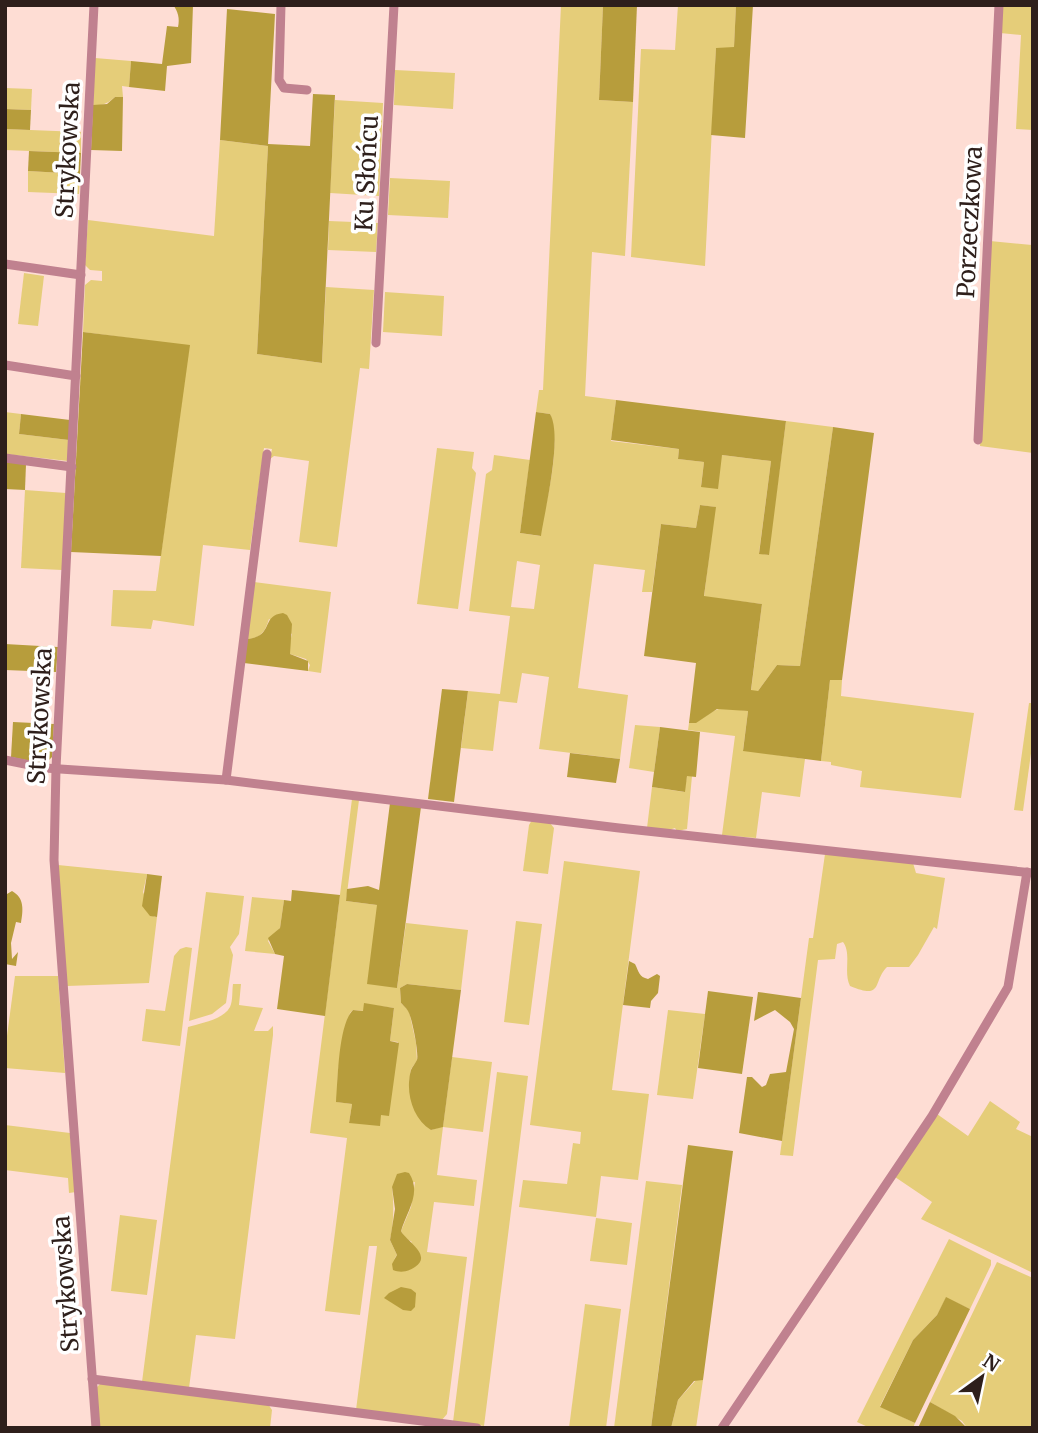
<svg xmlns="http://www.w3.org/2000/svg" width="1038" height="1433" viewBox="0 0 1038 1433" font-family="Merriweather,serif">
<style>
.green{fill:#e5cd79;fill-rule:evenodd}
.forest{fill:#b79d3c}
.lines{fill:none;stroke-linecap:round;stroke-linejoin:round}
.minor{stroke:#c0818f;stroke-width:9}
.labels{text-anchor:middle;stroke-width:7;stroke-linejoin:round;paint-order:stroke}
.street-label{font-size:24px;fill:#2e1f1b;stroke:#fff}
</style>
<rect width="100%" height="100%" fill="#feddd4"/>
<g class="green">
<path d="M561,5h42l-4,95 34,2 -8,154 -33,-4 -7,144 31,4 -5,41 68,8 -1,10 26,3 -3,24 21,-31 49,6 -12,92 9,2 18,-134 47,6 -33,239 -23,-1 -19,26h-7l11,-87 -58,-7 11,-90 -15,-2 -4,23 -35,-4 -9,68h-10l3,-22 -51,-6 -16,124 50,7 -8,64 -81,-10 10,-72 -27,-4 -5,30 -18,-2 -6,50 -32,-3 7,-57 32,3 10,-78 -41,-5 17,-137 6,-4 2,-15 36,5 -10,73 20,3c6,-36 22,-88 10,-122l-14,-2 3,-22h4zM517,561l23,4 -6,44 -23,-2z"/>
<polygon points="678,5 736,5 734,48 716,48 705,266 631,257 641,49 675,50"/>
<polygon points="1001,5 1033,5 1033,130 1016,129 1021,35 1000,33"/>
<path d="M95,58l36,3 -2,26 -7,-1 1,11h-8c-7,6 -12,9 -22,8z"/>
<polygon points="395,70 455,73 453,109 394,105"/>
<polygon points="5,88 32,89 31,110 5,109"/>
<polygon points="335,100 383,103 379,196 330,193"/>
<polygon points="5,129 81,132 81,153 5,150"/>
<polygon points="220,140 268,146 257,354 322,363 326,287 374,290 369,369 360,368 337,547 299,542 309,461 274,456 270,459 272,449 264,448 250,550 203,545 194,626 153,620 151,629 111,626 113,590 156,591 189,346 83,332 85,285 91,280 102,281 102,271 90,270 85,265 88,220 214,236"/>
<polygon points="28,171 80,174 79,194 28,192"/>
<polygon points="390,178 450,181 448,218 388,215"/>
<polygon points="329,221 378,223 376,252 328,250"/>
<polygon points="1033,237 1033,453 980,446 990,241 1032,245"/>
<polygon points="24,273 44,276 38,326 18,324"/>
<polygon points="385,292 444,296 442,336 383,332"/>
<polygon points="5,412 21,414 19,434 69,440 68,461 5,454"/>
<polygon points="437,448 474,452 472,468 476,473 458,609 417,604"/>
<polygon points="25,490 66,493 62,570 21,568"/>
<path d="M254,582l77,10 -10,81 -13,-2 2,-6 -4,-6 -16,-5 -1,-8 3,-12 -23,-15c-4,13 -8,19 -22,20z"/>
<polygon points="830,679 842,680 841,696 974,713 961,798 860,787 862,771 831,765 831,762 821,761"/>
<polygon points="1029,703 1033,703 1033,739 1023,811 1014,810"/>
<path d="M723,708l25,3 -5,39 62,9 -5,38 -38,-5 -6,46 -34,-3 13,-99 -47,-6 1,-7c13,-1 20,-13 34,-15z"/>
<polygon points="635,725 660,727 654,772 629,768"/>
<polygon points="687,776 692,776 687,829 677,831 675,828 669,830 647,828 652,787 684,792"/>
<path d="M352,799l7,1 -13,101 31,4 20,83 9,-65 62,7 -7,60 -54,-6 -7,4 1,15 8,8 7,32 1,18 -6,8 -2,14 22,47 12,-4 9,-69 40,5 -9,70 -40,-5 -6,48 40,5 -3,26 -40,-4 -7,50 40,5 -20,157 -6,7 -85,-11 21,-164h-8l-9,69 -35,-4 22,-173 -37,-5zM364,1004l30,4 -4,33 8,1 -17,73 -32,8 3,-19 -15,-2 1,-32 12,-57 3,-3 11,1zM415,1182l-4,25 -10,24 4,7 7,4 -18,17 3,-4 -7,-15c4,-19 4,-34 2,-53z"/>
<polygon points="532,820 550,823 554,828 548,874 523,871 529,825"/>
<path d="M825,854l88,9 3,10 29,5 -8,51 -3,-2 -16,28 -9,12h-22c-15,15 -3,33 -37,19 -7,-14 2,-32 -7,-44l-6,2 -2,15 -17,1 -25,196 -13,-1 29,-217h4z"/>
<polygon points="564,861 640,871 612,1090 649,1094 638,1180 601,1176 596,1217 519,1207 523,1180 567,1184 573,1143 580,1144 581,1132 530,1125"/>
<polygon points="58,865 147,874 143,892 154,917 157,917 149,983 67,986"/>
<polygon points="206,892 244,896 239,934 230,947 233,955 226,1003 212,1014 189,1021"/>
<polygon points="252,897 284,900 280,928 268,941 275,954 245,951"/>
<polygon points="516,921 542,924 529,1025 504,1022"/>
<polygon points="186,947 192,948 180,1046 142,1041 146,1009 165,1011 174,956 180,949"/>
<polygon points="15,976 58,976 65,1073 5,1068 5,1051"/>
<path d="M233,984h8l-2,21 24,3 -9,23h14l5,-5v9l-38,304 -39,-4 -7,53 -47,-6 46,-355c13,-4 35,-7 42,-20 3,-6 2,-17 3,-23z"/>
<polygon points="668,1010 705,1014 693,1099 657,1095"/>
<polygon points="497,1072 528,1076 484,1426 453,1422"/>
<polygon points="990,1101 1020,1122 1016,1129 1033,1137 1033,1273 921,1219 932,1202 895,1177 937,1114 968,1136"/>
<polygon points="5,1125 70,1133 76,1192 69,1193 68,1178 5,1170"/>
<polygon points="646,1181 682,1185 651,1428 614,1428"/>
<polygon points="120,1215 157,1220 147,1295 111,1291"/>
<polygon points="596,1218 632,1223 627,1265 590,1261"/>
<polygon points="949,1239 991,1260 991,1265 970,1309 946,1298 937,1315 913,1340 880,1406 915,1423 913,1428 870,1428 857,1422"/>
<polygon points="997,1262 1033,1278 1033,1428 967,1428 962,1421 930,1402"/>
<polygon points="585,1304 621,1309 606,1428 569,1428"/>
<polygon points="697,1379 703,1380 696,1428 671,1428 678,1400"/>
<polygon points="101,1383 268,1404 272,1410 270,1428 98,1428 95,1389"/>
</g>
<g class="forest">
<path d="M173,5h20l-2,58 -24,3 -2,25 -36,-4 2,-26 31,3 5,-38 11,1c2,-8 0,-16 -5,-22z"/>
<polygon points="603,5 637,5 633,102 599,100"/>
<polygon points="736,5 753,5 745,138 711,135 716,48 734,47"/>
<polygon points="227,9 275,14 268,144 310,146 313,94 335,95 322,363 257,354 268,146 220,140"/>
<polygon points="115,97 123,97 122,151 91,150 93,105 107,104"/>
<polygon points="5,109 31,110 30,130 5,129"/>
<polygon points="29,151 81,153 80,174 28,171"/>
<polygon points="83,332 190,345 161,556 71,552"/>
<polygon points="616,400 786,421 769,555 759,554 771,461 722,455 718,489 701,487 704,462 678,459 679,449 611,440"/>
<path d="M536,412l14,2c13,22 -5,95 -9,122l-21,-3z"/>
<polygon points="21,414 70,420 69,440 19,434"/>
<polygon points="833,427 874,433 842,680 830,680 821,761 743,751 748,711 717,709 696,723 689,723 696,663 644,656 661,524 696,528 700,505 716,507 704,596 762,604 751,690 758,691 777,665 800,666"/>
<polygon points="5,462 26,464 25,490 5,489"/>
<path d="M283,613l4,2 5,9 -2,30 18,7v10l-64,-8 3,-24c28,-3 13,-23 36,-26z"/>
<polygon points="5,644 58,647 56,672 5,670"/>
<polygon points="442,689 468,691 454,802 428,799"/>
<polygon points="13,722 54,724 52,757 45,764 11,757"/>
<polygon points="660,727 700,732 696,777 687,776 685,792 652,787"/>
<polygon points="570,753 620,759 616,783 567,777"/>
<polygon points="390,803 421,807 397,988 367,984 377,905 346,901 347,889 368,886 379,890"/>
<polygon points="147,874 162,876 157,917 150,916 142,906"/>
<polygon points="292,890 340,895 325,1016 277,1009 284,956 275,954 268,938 280,928 284,900 291,901"/>
<path d="M12,891c13,7 11,20 9,32l-5,-1 -5,21 1,16 6,-7 -2,14 -11,-2 2,-70z"/>
<path d="M629,961l6,3c4,8 4,13 13,15l9,-5 3,2 -2,17 -7,8 -1,7 -27,-3z"/>
<path d="M407,984l54,6 -18,137 -12,3c-19,-12 -26,-39 -20,-60 1,-3 4,-6 6,-10 2,-6 -5,-43 -9,-49 0,-1 -6,-7 -7,-8l-1,-15z"/>
<polygon points="708,991 753,997 742,1074 698,1068"/>
<polygon points="758,992 801,998 782,1141 739,1133 747,1077 752,1077 762,1087 766,1085 770,1074 786,1072 794,1029 790,1022 775,1010 754,1021"/>
<path d="M364,1003l30,5 -4,33 9,2 -10,73 -8,-1 -1,11 -31,-3 3,-19 -16,-2c2,-22 2,-77 17,-92l10,1z"/>
<polygon points="688,1145 733,1151 703,1380 694,1381 678,1400 671,1428 651,1428"/>
<path d="M405,1172l4,1c13,20 -2,38 -8,58 5,10 32,24 14,36 -7,5 -15,6 -22,3l-1,-6 5,-9 -7,-15 5,-31 -3,-22 5,-13z"/>
<polygon points="401,1287 411,1289 416,1293 415,1307 411,1311 403,1310 384,1298 389,1293"/>
<polygon points="946,1297 970,1309 915,1423 880,1407 913,1340 937,1315"/>
<polygon points="930,1402 955,1416 967,1428 918,1428"/>
</g>
<g class="lines">
<g class="minor">
<polyline points="94,5 56,768 54,860 96,1428"/>
<polyline points="281,5 279,80 284,88 307,90"/>
<polyline points="5,264 81,275"/>
<polyline points="376,343 394,5"/>
<polyline points="5,365 76,376"/>
<polyline points="978,440 999,5"/>
<polyline points="5,458 72,467"/>
<polyline points="5,760 45,768 226,780 619,828 1033,873"/>
<polyline points="226,780 267,454"/>
<polyline points="92,1379 477,1428"/>
<polyline points="722,1428 932,1116 1008,987 1027,872"/>
</g>
</g>
<g class="labels">
<g class="street-label">
<text transform="translate(68 150) rotate(-87)" y="8">Strykowska</text>
<text transform="translate(367 173) rotate(-87)" y="8">Ku Słońcu</text>
<text transform="translate(970 222) rotate(-87)" y="8">Porzeczkowa</text>
<text transform="translate(40 716) rotate(-87)" y="8">Strykowska</text>
<text transform="translate(66 1284) rotate(-94)" y="8">Strykowska</text>
</g>
</g>
<rect width="1038" height="1433" fill="none" stroke="#2e1f1b" stroke-width="14"/>
<g transform="translate(982 1377) rotate(33)" stroke="#ffffff" stroke-width="5" paint-order="stroke">
<path d="M0-5L12 26L0 18L-12 26Z" fill="#2e1f1b"/>
<text y="-10" font-size="19" font-weight="bold" text-anchor="middle" fill="#2e1f1b">N</text>
</g>
</svg>
